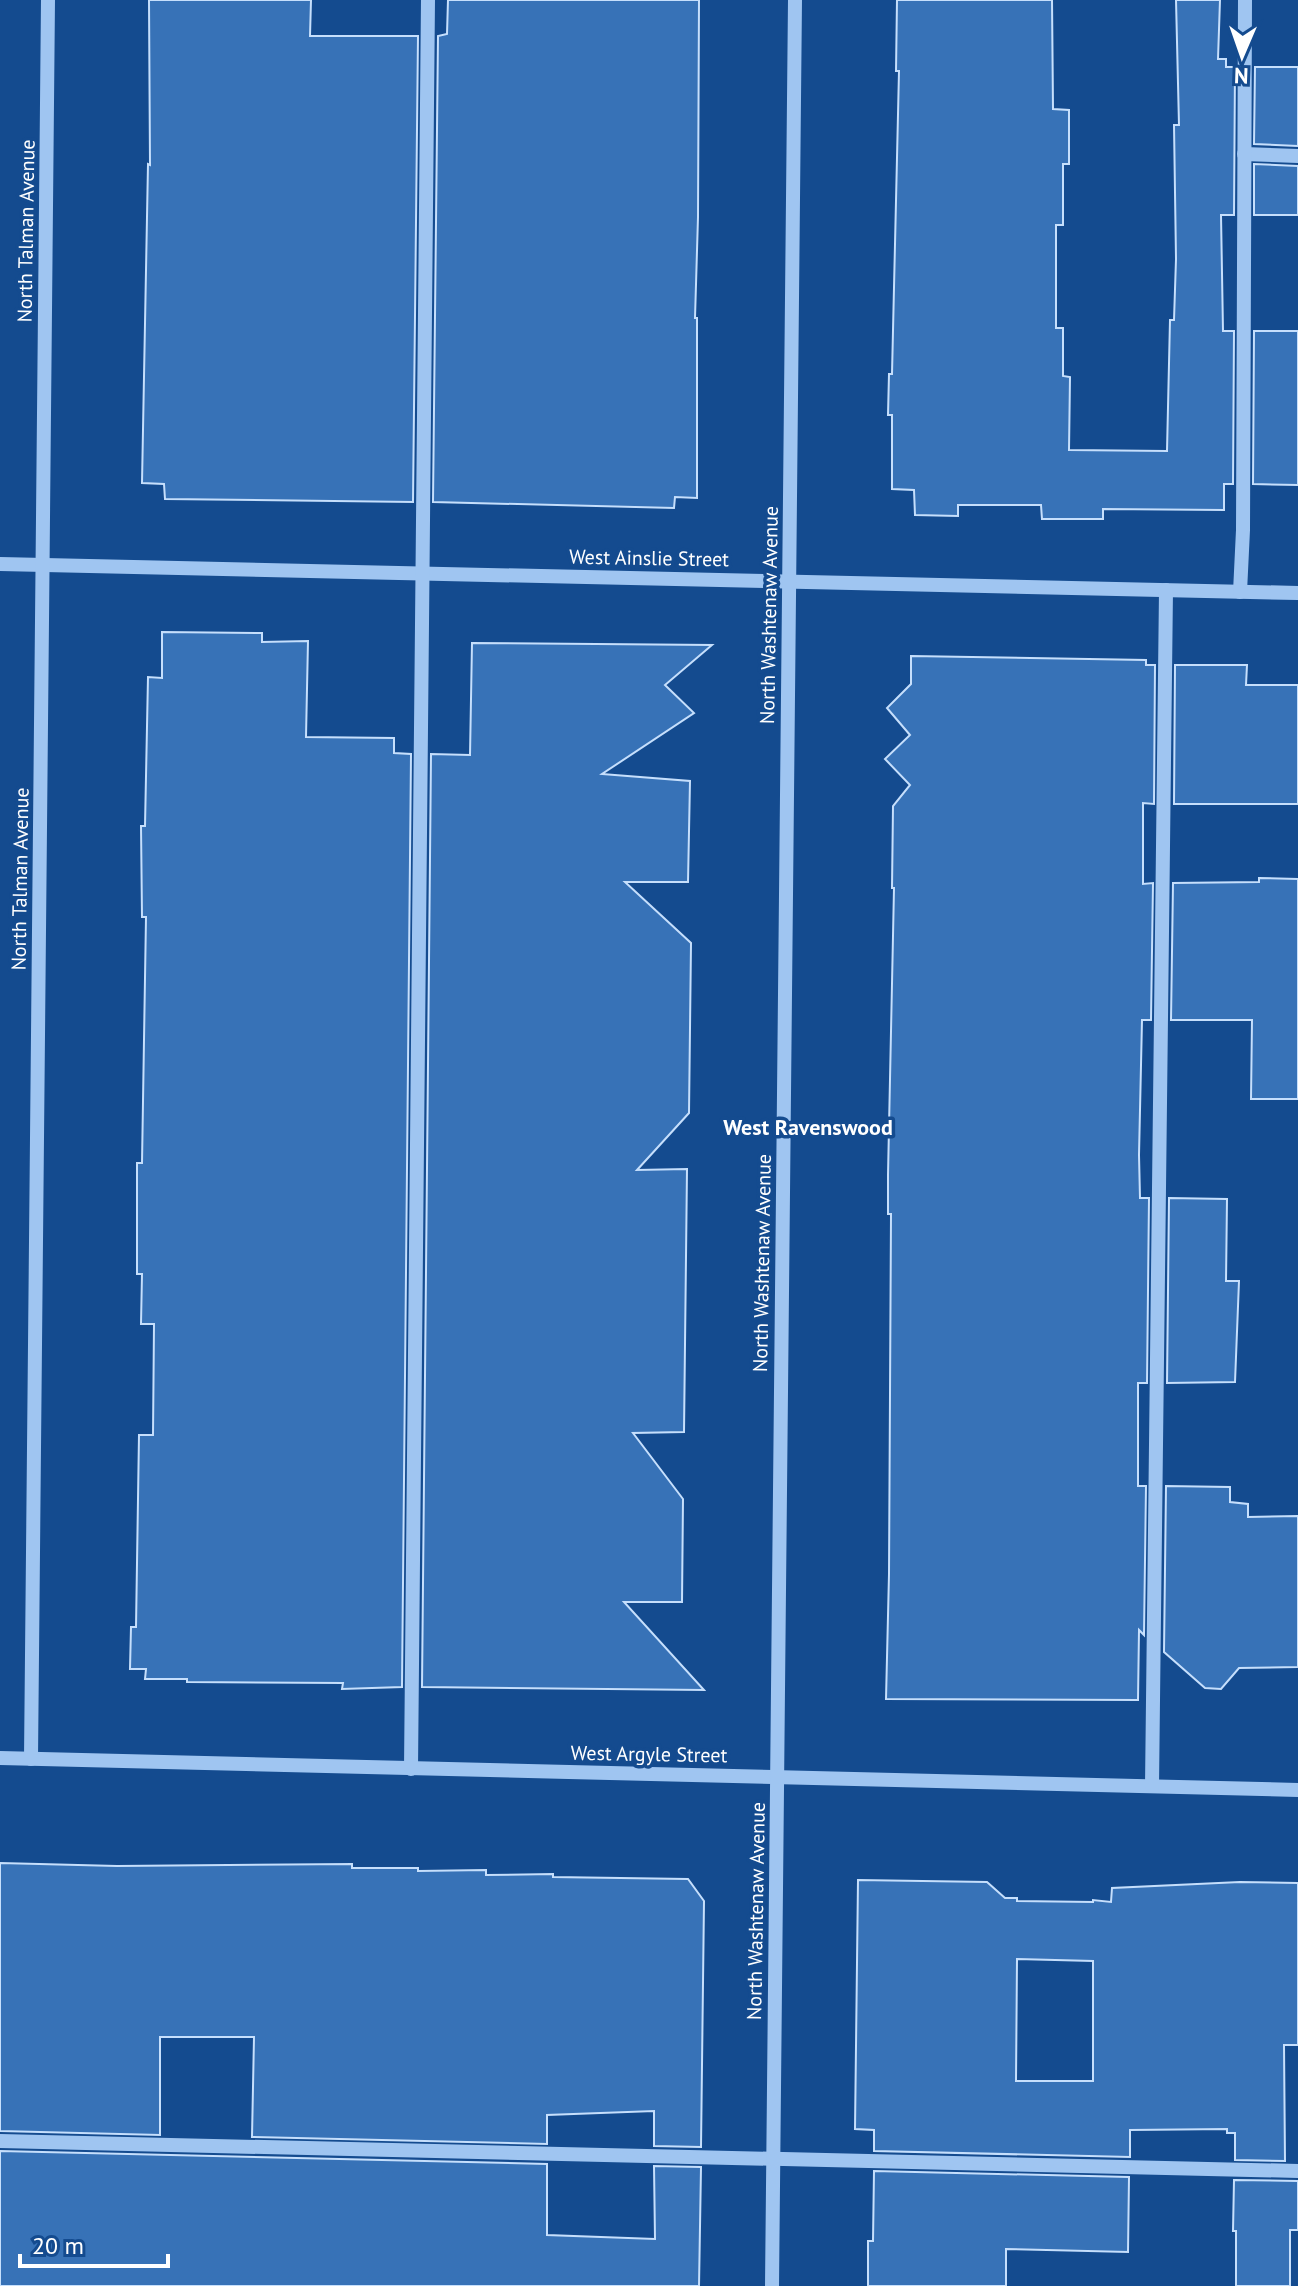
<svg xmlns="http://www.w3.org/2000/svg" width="1298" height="2286" viewBox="0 0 1298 2286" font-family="'PT Sans',sans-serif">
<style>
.building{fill:#3772b7;stroke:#c6dffc;stroke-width:2;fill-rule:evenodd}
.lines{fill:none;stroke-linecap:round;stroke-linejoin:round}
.minor{stroke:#9fc5f1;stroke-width:14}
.labels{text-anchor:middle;stroke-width:7;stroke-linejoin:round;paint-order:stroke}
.street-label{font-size:20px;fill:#fff;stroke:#144b8f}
.neighbourhood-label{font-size:22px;font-weight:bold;fill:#fff;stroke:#144b8f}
</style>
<rect width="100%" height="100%" fill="#144b8f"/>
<g class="building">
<polygon points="149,0 311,0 310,36 418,36 413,502 165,499 164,484 142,483 148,164 150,165"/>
<polygon points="448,0 699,0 698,217 695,318 697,318 697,498 675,497 674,508 433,502 438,36 447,34"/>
<polygon points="897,0 1052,0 1053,109 1069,110 1069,164 1063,164 1063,225 1056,225 1056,328 1063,328 1063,376 1070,377 1069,450 1167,451 1170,320 1174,320 1176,259 1174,125 1179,125 1176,0 1220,0 1218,59 1226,59 1226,67 1235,67 1234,215 1221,215 1223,331 1234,331 1233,484 1224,484 1224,510 1103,509 1103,519 1042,519 1041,505 958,505 958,516 915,515 914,490 892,489 892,415 888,415 889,374 892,374 899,71 896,71"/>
<polygon points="1255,67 1298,67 1298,146 1254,144"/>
<polygon points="1254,164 1298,166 1298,215 1254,215"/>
<polygon points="1254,331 1298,331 1298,485 1253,484"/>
<polygon points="162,632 262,633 262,642 308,641 306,737 394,738 394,753 411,754 402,1687 342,1689 343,1683 187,1682 187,1679 145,1679 146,1669 130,1669 131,1627 136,1627 139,1435 153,1435 154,1324 141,1324 142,1274 137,1274 137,1163 142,1163 146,917 142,917 141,826 145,826 148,677 162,678"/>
<polygon points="472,643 712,645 665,685 694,713 602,774 690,781 688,882 625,882 691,943 689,1113 637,1170 687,1169 684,1432 633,1433 683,1499 682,1602 624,1602 704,1690 422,1687 431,754 470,755"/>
<polygon points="911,656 1146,660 1146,665 1155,665 1154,804 1143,803 1143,884 1153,883 1151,1020 1142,1020 1139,1155 1140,1198 1149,1198 1147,1383 1138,1383 1138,1486 1146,1486 1144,1635 1139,1630 1138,1700 886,1699 889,1574 891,1214 888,1214 888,1175 894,888 892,888 893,806 910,785 885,759 910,735 887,708 911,684"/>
<polygon points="1175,665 1247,665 1246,685 1298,685 1298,804 1174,804"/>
<polygon points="1259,878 1298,879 1298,1099 1251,1099 1252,1020 1171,1020 1173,883 1259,882"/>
<polygon points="1169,1198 1227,1199 1226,1281 1239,1281 1235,1382 1167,1383"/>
<polygon points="1166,1486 1230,1487 1230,1502 1248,1504 1248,1517 1298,1516 1298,1667 1239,1668 1221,1689 1205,1688 1164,1652"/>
<polygon points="0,1863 117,1866 352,1864 352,1868 418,1868 418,1871 486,1870 486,1875 553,1874 553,1877 688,1879 704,1901 701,2147 654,2146 654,2111 547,2115 547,2144 252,2137 254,2037 160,2037 160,2135 0,2131"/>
<path d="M858,1880l129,2 18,16h12v3l76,1v-2l18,2 1,-14 128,-6 58,1v162h-14l1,116 -50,-1v-27h-8v-4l-97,1v27l-256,-6v-21l-19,-1zM1017,1959l76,2v120h-77z"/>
<polygon points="0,2151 547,2164 547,2235 655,2239 654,2166 701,2167 699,2286 0,2286"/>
<polygon points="874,2171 1129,2177 1128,2252 1006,2249 1006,2286 868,2286 868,2241 873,2241"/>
<polygon points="1234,2180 1298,2181 1298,2230 1290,2230 1290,2286 1236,2286 1236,2231 1233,2231"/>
</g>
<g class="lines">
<g class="minor">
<polyline points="1244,154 1298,156"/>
<polyline points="0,564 1298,593"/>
<polyline points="1240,592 1243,530 1245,0"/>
<polyline points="0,1758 1298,1790"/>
<polyline points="31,1759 48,0"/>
<polyline points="411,1769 428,0"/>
<polyline points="1152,1786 1166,590"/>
<polyline points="0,2141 1298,2171"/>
<polyline points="772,2286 795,0"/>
</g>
</g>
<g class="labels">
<g class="street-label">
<text transform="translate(26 231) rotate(-89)" y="7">North Talman Avenue</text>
<text transform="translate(649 558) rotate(1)" y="7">West Ainslie Street</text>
<text transform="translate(769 615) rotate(-89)" y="7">North Washtenaw Avenue</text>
<text transform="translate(20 879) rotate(-89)" y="7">North Talman Avenue</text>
<text transform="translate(762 1263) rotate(-89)" y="7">North Washtenaw Avenue</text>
<text transform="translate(649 1754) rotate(1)" y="7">West Argyle Street</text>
<text transform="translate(756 1911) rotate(-89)" y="7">North Washtenaw Avenue</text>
</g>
<g class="neighbourhood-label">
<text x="808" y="1135">West Ravenswood</text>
</g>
</g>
<g transform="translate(1242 56) rotate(182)" stroke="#144b8f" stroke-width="6" paint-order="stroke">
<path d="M0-6L14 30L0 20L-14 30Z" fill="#ffffff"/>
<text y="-12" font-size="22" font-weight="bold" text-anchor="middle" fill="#ffffff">N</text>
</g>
<path d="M20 2254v12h148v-12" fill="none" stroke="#ffffff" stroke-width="4"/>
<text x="32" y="2254" font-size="24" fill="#ffffff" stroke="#144b8f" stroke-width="6" paint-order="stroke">20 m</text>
</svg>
